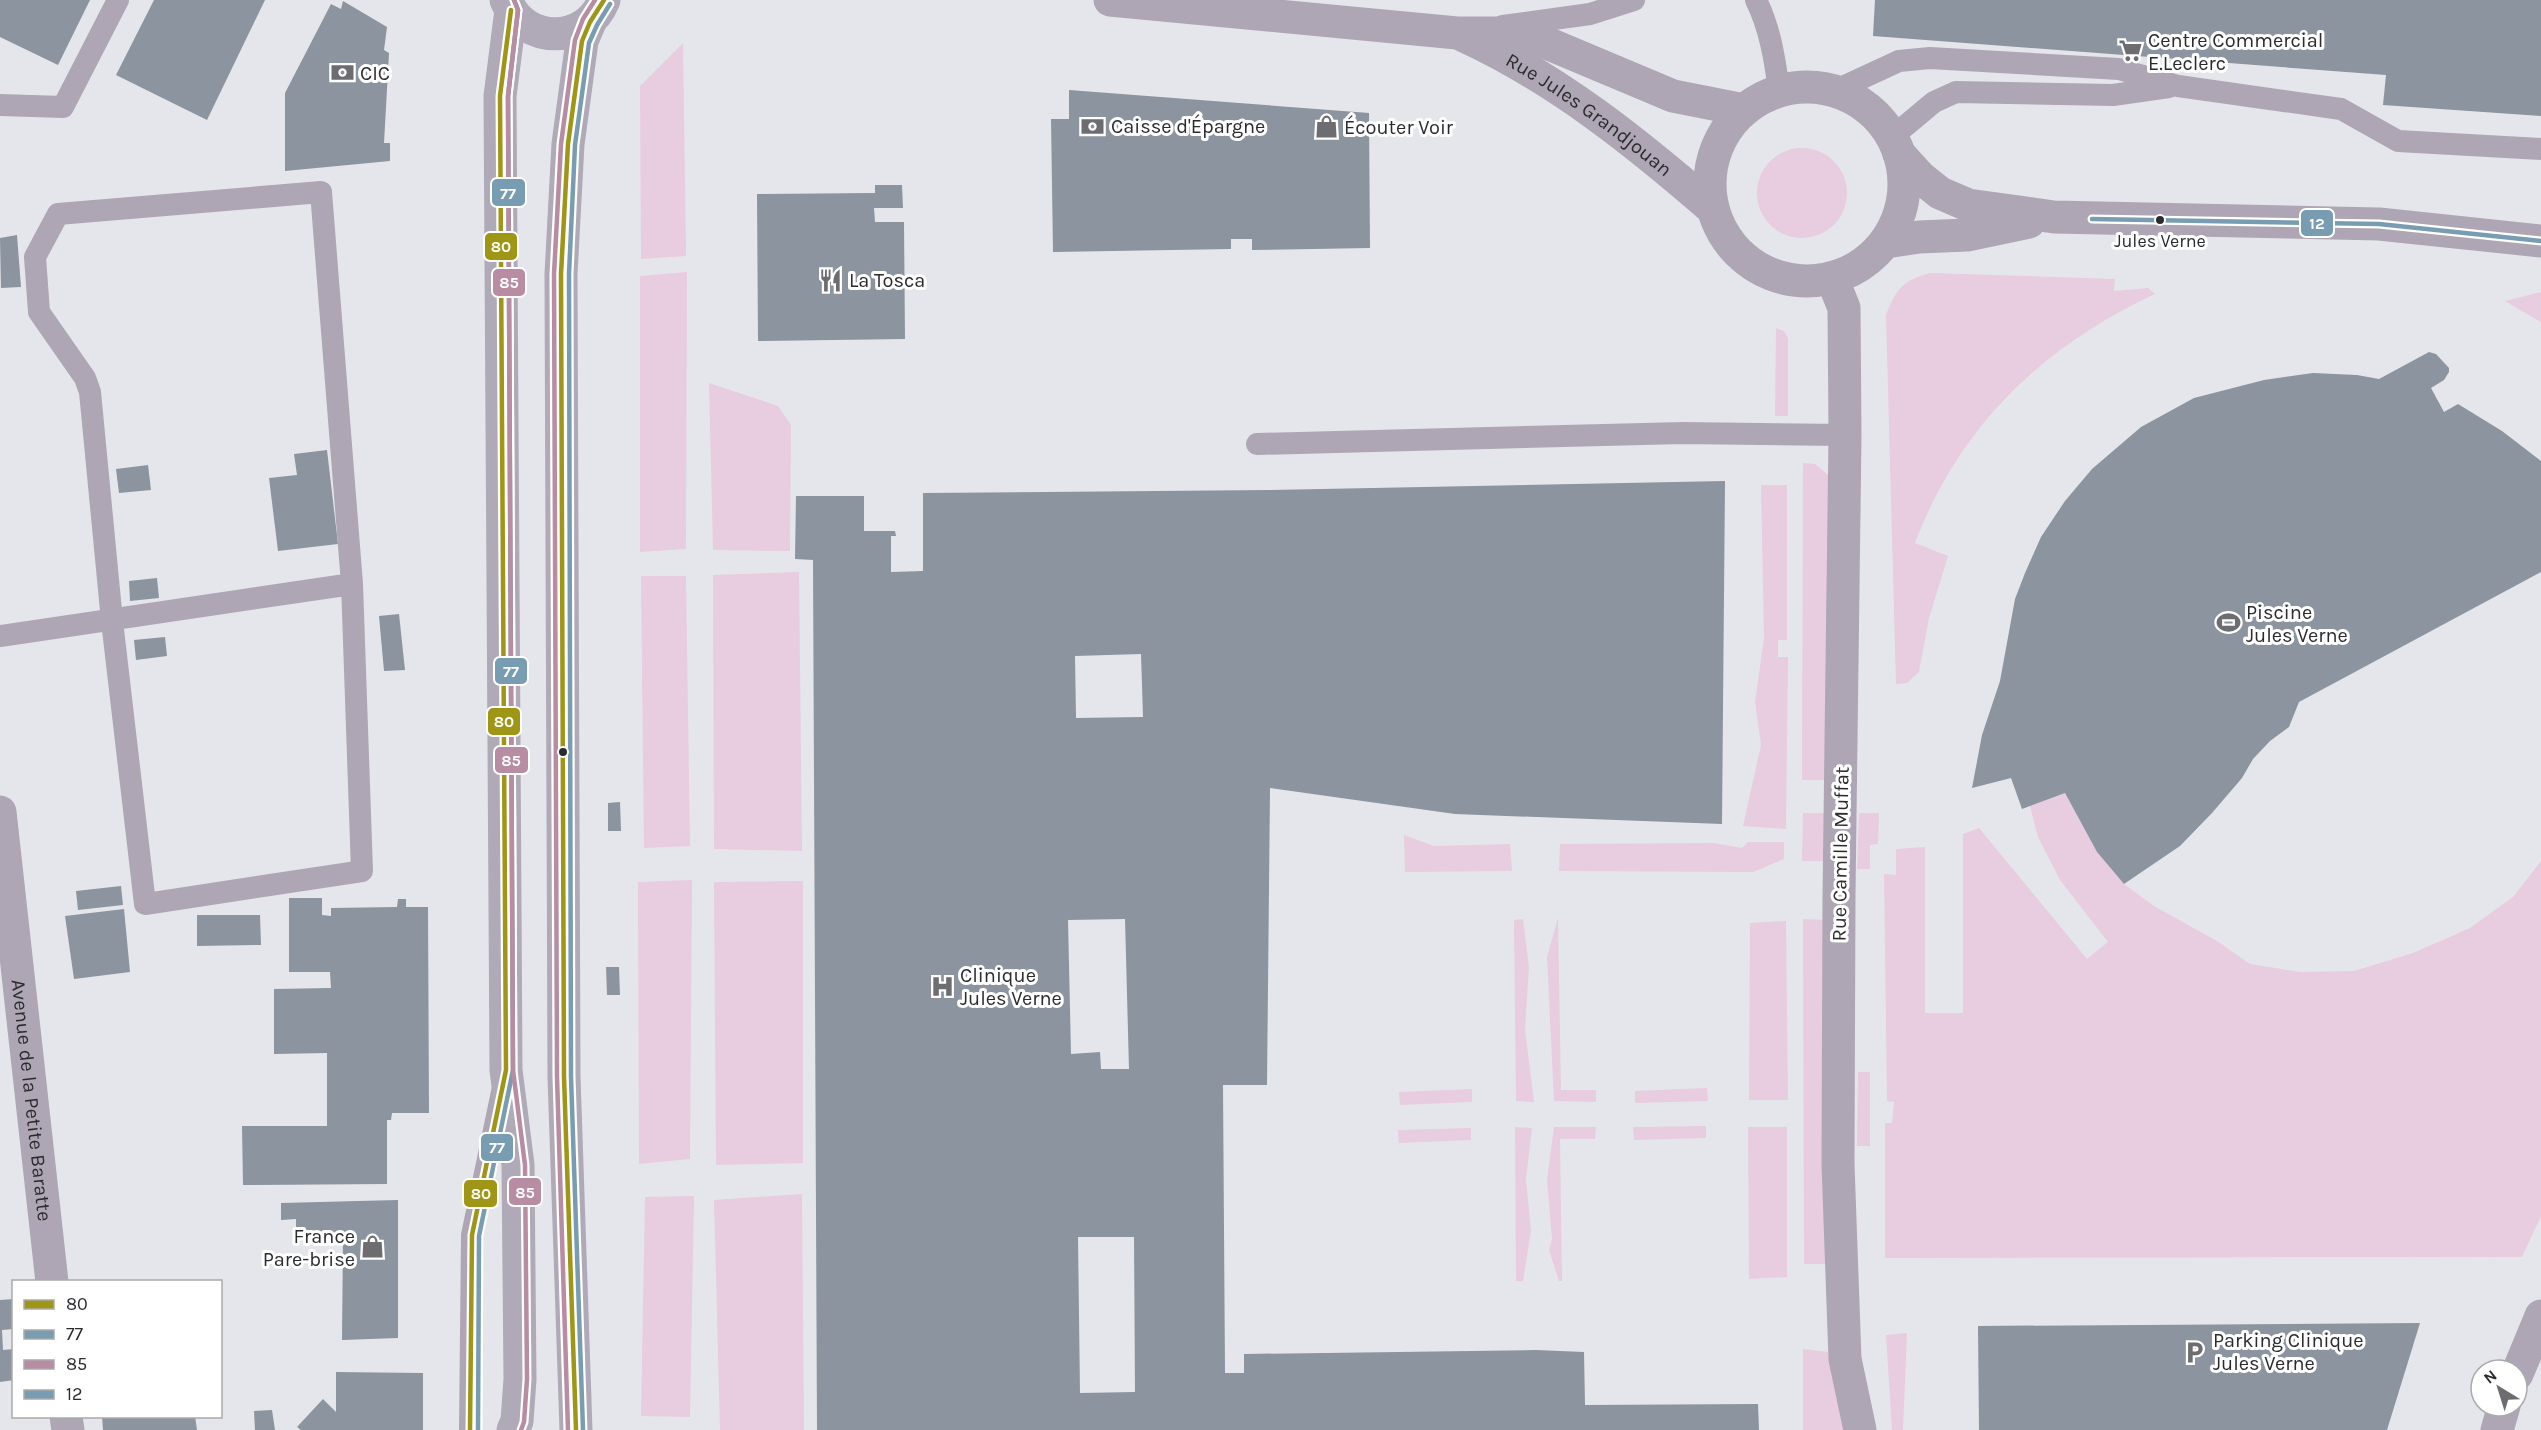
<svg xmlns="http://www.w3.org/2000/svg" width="2541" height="1430" viewBox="0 0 2541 1430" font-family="Karla,sans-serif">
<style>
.green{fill:#e8ccdf}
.building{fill:#8b949f;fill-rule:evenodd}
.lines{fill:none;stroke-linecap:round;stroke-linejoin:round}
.lane{stroke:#afa6b5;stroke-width:22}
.street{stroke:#afa6b5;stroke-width:33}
.primary{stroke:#b0a9b7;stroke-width:33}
.bus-1-casing{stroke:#fff;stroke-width:9}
.bus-2-casing{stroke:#fff;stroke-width:9}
.bus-3-casing{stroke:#fff;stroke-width:9}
.bus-4-casing{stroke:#fff;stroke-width:9}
.bus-1{stroke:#a09615;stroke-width:4.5}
.bus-2{stroke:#789db2;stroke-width:4.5}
.bus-3{stroke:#b88ca2;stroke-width:4.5}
.bus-4{stroke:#789db2;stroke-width:4.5}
.bus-dot{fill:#2b2b2f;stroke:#fff;stroke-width:2}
.labels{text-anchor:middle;stroke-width:6;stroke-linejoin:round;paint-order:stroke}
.bus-label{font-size:18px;fill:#2b2b2f;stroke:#fff}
.poi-label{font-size:20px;fill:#2b2b2f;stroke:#fff;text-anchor:start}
.street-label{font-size:20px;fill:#2b2b2f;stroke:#fff}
.line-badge{stroke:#fff;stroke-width:2}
.badge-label{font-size:16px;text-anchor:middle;font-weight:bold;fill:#fff}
</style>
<rect width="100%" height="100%" fill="#e5e6eb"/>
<g class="green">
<polygon points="683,43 686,256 641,259 640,86"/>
<circle cx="1802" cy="193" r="45"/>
<polygon points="687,272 686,549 640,552 640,276"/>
<path d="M1930,273l185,6 -1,12 34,-3 7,6c-113,53 -195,131 -240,249l33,13 -19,62 -10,54 -12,11 -11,1 -10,-369c11,-27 16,-34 44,-42z"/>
<polygon points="2541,292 2541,322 2505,301"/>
<polygon points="1776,328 1784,331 1788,338 1788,416 1775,416"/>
<polygon points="709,383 778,406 791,425 790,551 713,550"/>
<polygon points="1803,463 1815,464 1829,476 1828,780 1802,780"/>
<polygon points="1761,485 1787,485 1787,640 1778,640 1778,657 1788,657 1786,829 1743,826 1761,745 1755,702 1764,638"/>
<polygon points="799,572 802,851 714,849 713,575"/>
<polygon points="641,576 686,576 690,846 644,848"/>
<polygon points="2065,793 2097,852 2124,884 2154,906 2217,941 2250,964 2300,972 2354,971 2413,953 2470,928 2513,897 2541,861 2541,1216 2522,1257 1885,1258 1885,1123 1892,1123 1894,1102 1887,1101 1884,874 1896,875 1896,849 1925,847 1925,1013 1963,1013 1963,834 1979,828 2087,959 2108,942 2060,880 2038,837 2030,806"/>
<polygon points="1803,813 1827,813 1827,861 1802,861"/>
<polygon points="1859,813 1879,813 1878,844 1870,845 1870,869 1857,869"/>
<polygon points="1404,835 1434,846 1510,844 1512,871 1405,872"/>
<polygon points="1748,842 1784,842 1784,859 1753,872 1559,871 1560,844 1713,843 1742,848"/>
<polygon points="692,880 690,1159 639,1164 638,882"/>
<polygon points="803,881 803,1163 716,1165 714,882"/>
<polygon points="1558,918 1561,1090 1596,1090 1596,1102 1554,1101 1547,957"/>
<polygon points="1523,919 1529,967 1525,1030 1534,1102 1516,1101 1514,920"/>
<polygon points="1803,919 1829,920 1830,1264 1804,1264"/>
<polygon points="1786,921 1788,1100 1749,1100 1750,923"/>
<polygon points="1858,1072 1870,1072 1870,1146 1857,1146"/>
<polygon points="1707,1088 1708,1101 1635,1103 1635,1091"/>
<polygon points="1472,1089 1472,1102 1400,1105 1399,1092"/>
<polygon points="1706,1126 1706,1138 1634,1140 1633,1127"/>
<polygon points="1515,1127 1532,1128 1526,1179 1531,1231 1523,1281 1516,1281"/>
<polygon points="1554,1127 1596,1127 1595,1139 1560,1139 1562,1281 1559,1281 1549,1250 1552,1239 1547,1180"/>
<polygon points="1748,1127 1787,1127 1787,1277 1749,1279"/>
<polygon points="1471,1128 1471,1140 1399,1143 1398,1130"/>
<polygon points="802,1194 804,1430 720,1430 714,1200"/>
<polygon points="694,1196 690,1417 641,1416 645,1197"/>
<polygon points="1907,1333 1903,1430 1892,1430 1886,1335"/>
<polygon points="1803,1349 1828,1352 1843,1430 1803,1430"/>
</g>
<g class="building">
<polygon points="0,0 90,0 58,65 0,37"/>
<polygon points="154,0 265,0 207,120 116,75"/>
<polygon points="1875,0 2541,0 2541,116 2383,105 2386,75 1873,36"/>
<polygon points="343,1 387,27 384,50 389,53 384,143 390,143 390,161 285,171 285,93 331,4 341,9"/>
<polygon points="1069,90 1369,113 1370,248 1252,250 1252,239 1231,239 1231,249 1053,252 1051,119 1069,119"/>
<polygon points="875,185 902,185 903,208 874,208 875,222 904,222 905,339 758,341 757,194 875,193"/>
<polygon points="17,235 21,287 1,288 0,238"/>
<polygon points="2429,352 2436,354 2449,368 2449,372 2444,380 2431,388 2444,412 2458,404 2502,431 2541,461 2541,572 2299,702 2289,727 2270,741 2253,759 2242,778 2212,813 2180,846 2124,884 2097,852 2065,793 2022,809 2011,778 1972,788 1982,735 2000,681 2015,599 2025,573 2041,537 2065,501 2092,469 2141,427 2194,398 2264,380 2313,373 2357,375 2379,379"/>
<polygon points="327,450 338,544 278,551 269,478 297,475 294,454"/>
<polygon points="148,465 151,490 119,493 116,469"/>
<path d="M1725,481l-3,343 -267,-10 -185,-26 -3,297h-44l2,288h19v-19l292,-4 48,2 1,53 173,-1 1,26h-942l-4,-870 -18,-1 1,-63h68v35h31l1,5h-5v36l32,-1v-78l346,-3zM1141,654l2,63 -67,1 -1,-62zM1125,919l4,150h-28l-1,-17 -29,2 -3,-134zM1078,1237h56l1,155 -55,1z"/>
<polygon points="157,578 159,598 130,601 129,581"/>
<polygon points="399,614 405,670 384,671 379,616"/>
<polygon points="165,637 167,656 136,660 134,640"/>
<polygon points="620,802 621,831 608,831 608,803"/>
<polygon points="121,886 123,905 78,910 76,891"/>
<polygon points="289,898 322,898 322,915 331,916 331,908 397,907 398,899 406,899 406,907 428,907 429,1113 392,1113 391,1120 387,1120 387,1184 243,1185 242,1126 327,1126 327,1053 274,1054 274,989 331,988 330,972 289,972"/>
<polygon points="124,909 130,972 74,979 65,916"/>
<polygon points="197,915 260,915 261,945 197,946"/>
<polygon points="606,967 619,967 620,995 607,995"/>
<polygon points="398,1200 398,1338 342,1340 343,1236 296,1236 296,1219 281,1220 281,1203"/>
<polygon points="14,1299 14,1329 2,1330 3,1350 14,1349 14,1380 0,1382 0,1300"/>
<polygon points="2420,1323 2387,1430 1979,1430 1978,1326"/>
<polygon points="336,1372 423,1373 423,1430 301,1430 297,1427 323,1399 336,1412"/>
<polygon points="272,1410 275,1430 255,1430 254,1411"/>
<polygon points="102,1416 195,1416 197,1430 103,1430"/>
</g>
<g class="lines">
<g class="lane">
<path d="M1756,0c14,28 19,60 23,91"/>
<polyline points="1503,26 1590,14 1634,0"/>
<polyline points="1834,91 1899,61 1930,58 2119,69 2178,86 2341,109 2398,141 2541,149"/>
<polyline points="0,105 63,107 118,0"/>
<polyline points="1892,137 1934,102 1956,92 2113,95 2169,87"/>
<polyline points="1257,444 1683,433 1845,435"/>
<polyline points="0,636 352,584 362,871 145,904 112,621 90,392 85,378 39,312 35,257 58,214 321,192 352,584"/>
<polyline points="470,1430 472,1235 502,1092"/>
</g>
<g class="street">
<polyline points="1110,0 1457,33 1511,33 1542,41 1673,96 1744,110"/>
<path id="s1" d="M1464,36c92,42 173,107 249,173"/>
<circle cx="1807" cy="184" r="97"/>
<polyline points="1899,154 1920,177 1940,193 1968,205 2054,217 2379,224 2541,241"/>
<polyline points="1886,242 1919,237 1967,235 2029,222"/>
<polyline points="1832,278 1844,308 1845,435 1839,895 1838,1164 1845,1359 1860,1430"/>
<path id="s2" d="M0,812l52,470"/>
<polyline points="2517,1374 2541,1316"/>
<polyline points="66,1416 68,1430"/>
<polyline points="2497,1430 2504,1406"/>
</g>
<g class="primary">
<path d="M506,0c18,45 80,45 98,0"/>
<polyline points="511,10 500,96 506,1070 518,1165 520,1379 517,1421 513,1430"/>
<polyline points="576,1430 564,1077 561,274 568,144 582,41 590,22"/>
</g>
<defs>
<g id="bus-1">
<polyline points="470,1430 472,1235 506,1070 500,96 511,10"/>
<polyline points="576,1430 564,1077 561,274 568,144 582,41 590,22 604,0"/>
</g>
<g id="bus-2">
<polyline points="478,1430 479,1236 513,1070 508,96 518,10 514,0"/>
<polyline points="583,1430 571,1077 569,274 575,145 589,43 597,25 610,4"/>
</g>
<g id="bus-3">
<polyline points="514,0 518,10 508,96 513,1070 525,1165 527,1379 524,1422 521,1430"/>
<polyline points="568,1430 557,1077 554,274 561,144 575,40 583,19 595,0"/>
</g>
<polyline id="bus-4" points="2092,219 2379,224 2541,241"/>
</defs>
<use href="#bus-1" class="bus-1-casing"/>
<use href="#bus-2" class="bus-2-casing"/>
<use href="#bus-3" class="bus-3-casing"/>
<use href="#bus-4" class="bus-4-casing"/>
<use href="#bus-1" class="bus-1"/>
<use href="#bus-2" class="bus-2"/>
<use href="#bus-3" class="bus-3"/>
<use href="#bus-4" class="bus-4"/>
</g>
<defs>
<symbol id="supermarket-bare" viewBox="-9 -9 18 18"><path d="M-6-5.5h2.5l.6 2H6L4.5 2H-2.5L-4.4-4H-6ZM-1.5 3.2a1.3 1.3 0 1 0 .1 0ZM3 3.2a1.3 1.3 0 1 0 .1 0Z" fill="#6c6c71" stroke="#fff" stroke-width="2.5" paint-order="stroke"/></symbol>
<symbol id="bank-bare" viewBox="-9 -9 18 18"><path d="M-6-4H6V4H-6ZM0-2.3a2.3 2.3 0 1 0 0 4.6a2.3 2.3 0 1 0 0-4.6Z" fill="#6c6c71" stroke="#fff" stroke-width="2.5" paint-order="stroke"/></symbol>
<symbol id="shop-bare" viewBox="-9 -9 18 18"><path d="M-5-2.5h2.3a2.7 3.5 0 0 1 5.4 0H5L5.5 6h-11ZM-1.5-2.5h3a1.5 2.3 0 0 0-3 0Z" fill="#6c6c71" stroke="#fff" stroke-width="2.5" paint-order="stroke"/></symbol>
<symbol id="restaurant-bare" viewBox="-9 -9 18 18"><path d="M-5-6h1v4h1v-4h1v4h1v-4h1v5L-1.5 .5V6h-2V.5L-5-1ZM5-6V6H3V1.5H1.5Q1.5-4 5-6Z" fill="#6c6c71" stroke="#fff" stroke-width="2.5" paint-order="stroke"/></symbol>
<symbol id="stadium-bare" viewBox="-9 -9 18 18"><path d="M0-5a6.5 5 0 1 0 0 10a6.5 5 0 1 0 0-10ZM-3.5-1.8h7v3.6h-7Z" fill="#6c6c71" stroke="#fff" stroke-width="2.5" paint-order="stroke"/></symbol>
<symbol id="hospital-bare" viewBox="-9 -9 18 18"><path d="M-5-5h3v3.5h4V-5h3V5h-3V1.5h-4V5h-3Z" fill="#6c6c71" stroke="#fff" stroke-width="2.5" paint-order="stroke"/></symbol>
<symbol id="parking-bare" viewBox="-9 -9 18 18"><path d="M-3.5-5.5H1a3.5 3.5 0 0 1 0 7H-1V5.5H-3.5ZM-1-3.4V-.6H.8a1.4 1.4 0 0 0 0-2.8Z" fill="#6c6c71" stroke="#fff" stroke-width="2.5" paint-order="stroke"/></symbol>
</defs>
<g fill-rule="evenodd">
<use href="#supermarket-bare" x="2114" y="34" width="33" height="33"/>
<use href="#bank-bare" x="326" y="56" width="33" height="33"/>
<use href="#bank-bare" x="1076" y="110" width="33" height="33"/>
<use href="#shop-bare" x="1310" y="110" width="33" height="33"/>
<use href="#restaurant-bare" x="814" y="264" width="33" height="33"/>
<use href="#stadium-bare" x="2212" y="606" width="33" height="33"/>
<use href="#hospital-bare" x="926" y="970" width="33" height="33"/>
<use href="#shop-bare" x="356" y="1230" width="33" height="33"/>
<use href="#parking-bare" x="2178" y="1336" width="33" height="33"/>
</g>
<g class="bus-dot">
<circle cx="2160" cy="220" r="5"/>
<circle cx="563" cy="752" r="5"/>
</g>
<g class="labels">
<g class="bus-label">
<text x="2160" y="247">Jules Verne</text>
</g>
<g class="poi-label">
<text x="2148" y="47">Centre Commercial<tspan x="2148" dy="23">E.Leclerc</tspan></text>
<text x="360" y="80">CIC</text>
<text x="1111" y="133">Caisse d'Épargne</text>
<text x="1344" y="134">Écouter Voir</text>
<text x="849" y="287">La Tosca</text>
<text x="2246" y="619">Piscine<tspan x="2246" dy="23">Jules Verne</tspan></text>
<text x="960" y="982">Clinique<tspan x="960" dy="23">Jules Verne</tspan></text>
<text x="355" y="1243" text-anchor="end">France<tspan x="355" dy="23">Pare-brise</tspan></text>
<text x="2213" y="1347">Parking Clinique<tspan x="2213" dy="23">Jules Verne</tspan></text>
</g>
<g class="street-label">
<text dy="7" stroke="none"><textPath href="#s1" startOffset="148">Rue Jules Grandjouan</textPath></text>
<text transform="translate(1840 854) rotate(-89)" y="7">Rue Camille Muffat</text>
<text dy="7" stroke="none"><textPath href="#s2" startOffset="290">Avenue de la Petite Baratte</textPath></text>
</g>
</g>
<g class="line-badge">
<rect x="491" y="178" width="35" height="29" rx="6" fill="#789db2"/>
<rect x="2300" y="209" width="34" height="28" rx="6" fill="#789db2"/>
<rect x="484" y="232" width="34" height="29" rx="6" fill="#a09615"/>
<rect x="492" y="268" width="34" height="29" rx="6" fill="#b88ca2"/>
<rect x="494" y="657" width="34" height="28" rx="6" fill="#789db2"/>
<rect x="487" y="707" width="34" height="29" rx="6" fill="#a09615"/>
<rect x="494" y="746" width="35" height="28" rx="6" fill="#b88ca2"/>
<rect x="480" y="1133" width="34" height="29" rx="6" fill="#789db2"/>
<rect x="508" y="1177" width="34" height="29" rx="6" fill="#b88ca2"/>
<rect x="463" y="1179" width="35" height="29" rx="6" fill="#a09615"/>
</g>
<g class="badge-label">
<text x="508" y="199">77</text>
<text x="2317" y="229">12</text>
<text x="501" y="252">80</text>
<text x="509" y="288">85</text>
<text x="511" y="677">77</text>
<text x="504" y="727">80</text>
<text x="511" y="766">85</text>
<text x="497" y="1153">77</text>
<text x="525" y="1198">85</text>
<text x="481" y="1199">80</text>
</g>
<rect x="12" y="1280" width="210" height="138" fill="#ffffff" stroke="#aaaaac" stroke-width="1.5"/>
<rect x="24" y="1300" width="30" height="9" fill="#a09615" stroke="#aaaaac" stroke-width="1.5"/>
<text x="66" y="1310" font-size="18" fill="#2b2b2f">80</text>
<rect x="24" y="1330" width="30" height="9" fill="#789db2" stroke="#aaaaac" stroke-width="1.5"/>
<text x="66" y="1340" font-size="18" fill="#2b2b2f">77</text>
<rect x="24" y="1360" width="30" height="9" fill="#b88ca2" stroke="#aaaaac" stroke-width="1.5"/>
<text x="66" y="1370" font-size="18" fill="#2b2b2f">85</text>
<rect x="24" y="1390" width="30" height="9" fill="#789db2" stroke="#aaaaac" stroke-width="1.5"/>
<text x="66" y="1400" font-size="18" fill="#2b2b2f">12</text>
<g transform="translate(2499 1388) rotate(322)"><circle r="28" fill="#ffffff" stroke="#aaaaac" stroke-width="1.5"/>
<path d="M0-4.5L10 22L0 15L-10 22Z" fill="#6c6c71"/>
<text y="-9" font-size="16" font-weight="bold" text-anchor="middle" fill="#2b2b2f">N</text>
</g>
</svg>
